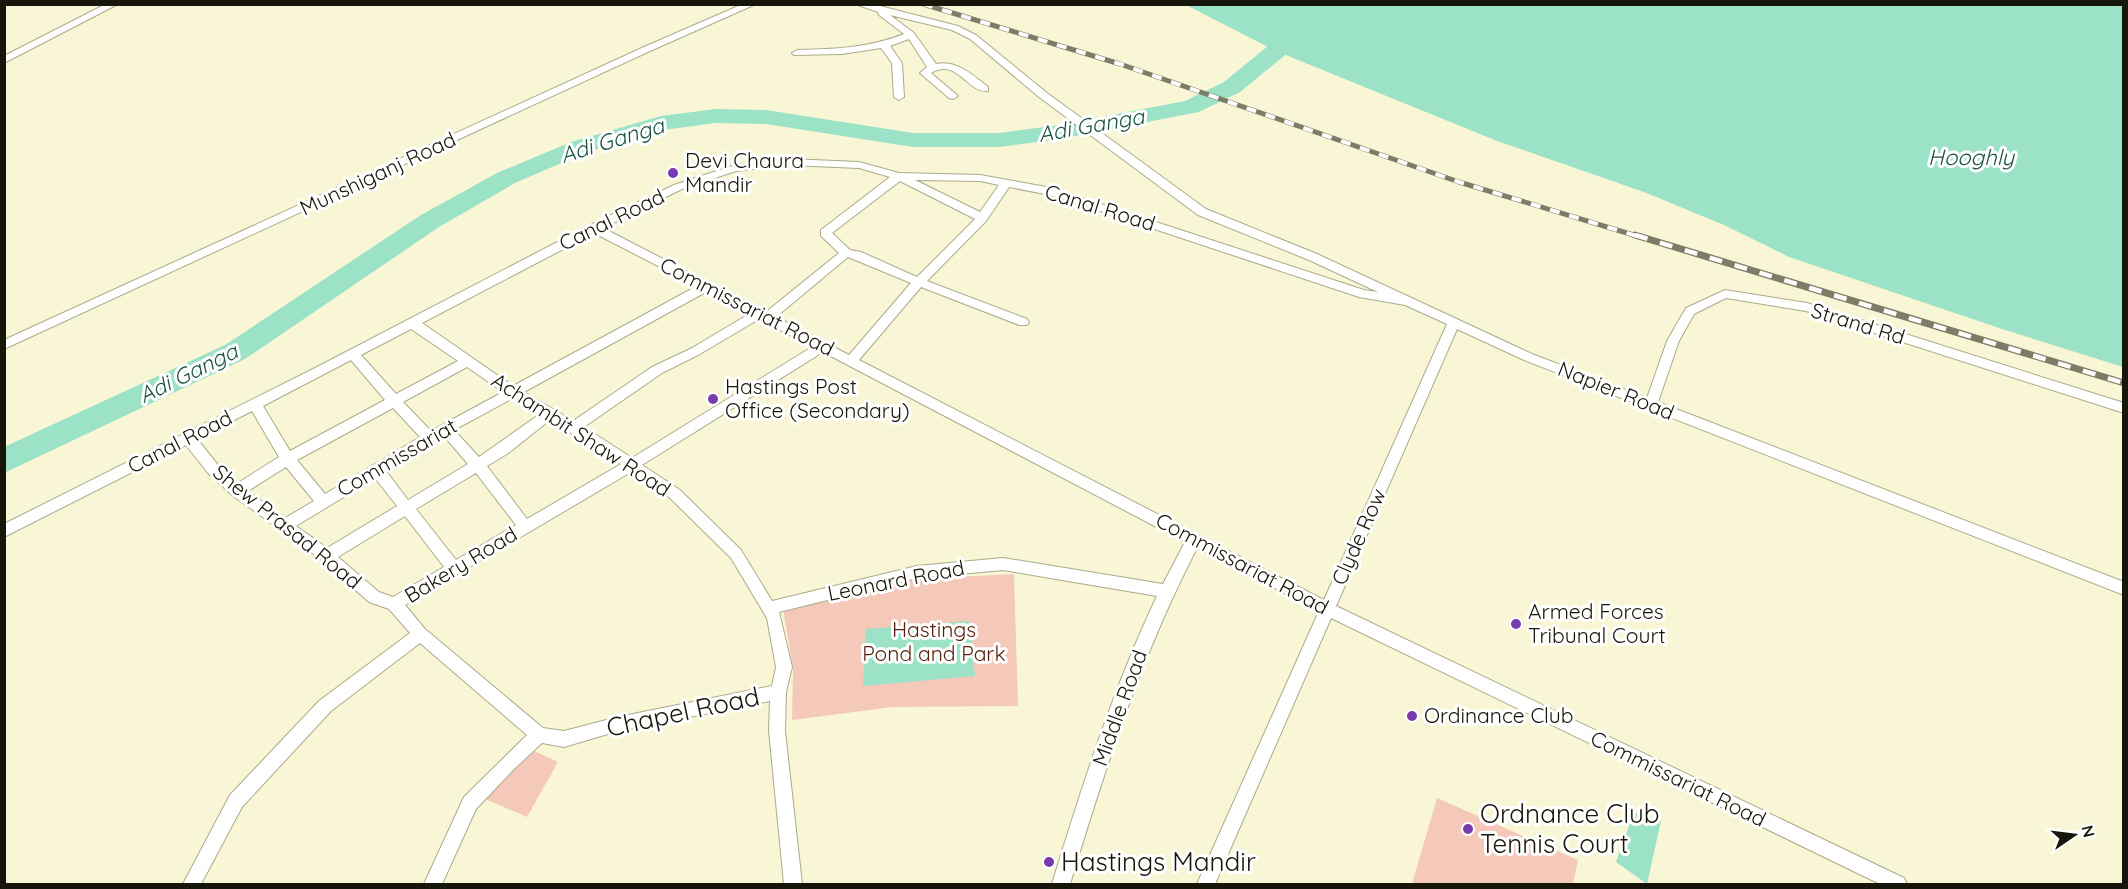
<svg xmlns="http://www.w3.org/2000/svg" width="2128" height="889" viewBox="0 0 2128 889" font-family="Quicksand,sans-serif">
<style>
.green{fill:#f4c9ba}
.water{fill:#9ce2c7}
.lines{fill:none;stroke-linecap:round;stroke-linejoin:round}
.river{fill:#9ce2c7;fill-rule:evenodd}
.minor-casing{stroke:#acaa8b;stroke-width:2}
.minor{fill:#fff;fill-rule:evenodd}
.rail-far1-casing{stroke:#7e7c67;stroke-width:5}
.rail-casing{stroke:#7e7c67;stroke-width:7}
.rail-far1{stroke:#fff;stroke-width:4;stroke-dasharray:10;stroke-linecap:butt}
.rail{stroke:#fff;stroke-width:4.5;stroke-dasharray:13;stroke-linecap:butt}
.poi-dot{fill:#773aaf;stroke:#fff;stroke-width:2}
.labels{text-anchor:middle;stroke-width:6;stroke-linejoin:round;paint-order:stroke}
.poi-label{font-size:21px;fill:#17160b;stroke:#fff;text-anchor:start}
.street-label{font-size:21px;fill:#17160b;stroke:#fff}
.park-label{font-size:21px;fill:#58210c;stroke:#fff}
.water-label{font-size:22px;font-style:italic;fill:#1b5240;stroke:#fff}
.near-street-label{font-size:26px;fill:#17160b;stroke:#fff}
.near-poi-label{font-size:26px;fill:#17160b;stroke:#fff;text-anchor:start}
</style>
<rect width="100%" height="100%" fill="#f8f6d5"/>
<g class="green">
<polygon points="1014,574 1018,706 893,707 792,720 793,669 783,609 915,579"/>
<polygon points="532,750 558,762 527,817 483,798"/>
<polygon points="1437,798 1578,860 1573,884 1412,884"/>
</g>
<g class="water">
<polygon points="1186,5 2123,5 2123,367 2005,330 1789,257 1724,225 1644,192 1497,141 1276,51"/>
<polygon points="969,621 975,676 863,686 866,629"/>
<polygon points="1634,812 1661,821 1647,884 1616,862"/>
</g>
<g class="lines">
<polygon class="river" points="1276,44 1284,46 1287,51 1284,56 1240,92 1199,112 1059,139 999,147 913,147 766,124 716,123 663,130 587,152 515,183 439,227 245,359 4,473 4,447 225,345 421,215 497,173 571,142 661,116 716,109 766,110 913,133 999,133 1059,125 1185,101 1224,82 1268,46"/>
<defs>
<g id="minor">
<polygon points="106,4 118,4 4,63 4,56"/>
<polygon points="743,4 756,4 650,51 4,349 4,340 644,47"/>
<path d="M855,4h17l86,22 18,9 71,58 159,116 111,45 215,100 115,44 20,-57 19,-33 39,-18 82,13 317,100v10l-318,-102 -80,-13 -32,16 -15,27 -21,61 466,180v13l-600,-235 -67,-31 -121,277 568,272 3,6h-27l-549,-266 -116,266h-18l122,-273 -122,-63c-56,108 -92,221 -127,336h-18c30,-98 61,-195 105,-288l-154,-26 -86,8 -138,34 13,55 -6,25 -1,39 17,153h-18l-15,-153 1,-30 -152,30 -54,16 -22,-4 -28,26 -38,40 -34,75h-18l40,-87 63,-62 -107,-92 -89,68 -89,96 -41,77h-18l47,-89 89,-94 91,-68 -21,-24 -20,-7 -47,-42 -90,-65 -24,-22 -22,-28 -182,92v-13l315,-158 271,-141 84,-40 61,-20 54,-6 70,3 40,11 81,2 72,13 312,102 14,2 -69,-32 -111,-45 -159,-118 -69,-58 -18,-9 -62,-15 24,18 22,31c20,-4 36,10 52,23v4c-20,3 -31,-34 -57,-18l27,23 -5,3 -4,-1 -29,-25 7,-6 -18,-28 -19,7 12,17 2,34 -5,3 -5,-3 -2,-34 -11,-15 -39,6 -48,1 -2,-2 5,-3c37,-1 72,-2 107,-16l-25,-19 -1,-3zM789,165l70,3 31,9 -69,53v6l18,17 -73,59 -163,-84 79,-39 54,-18zM915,180l65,1 19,4 -19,27zM900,181l75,38 -58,58 -56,-25 -11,-2 -18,-17zM1009,187l41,8 53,17 256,85 46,8 42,19 -123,276 -465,-240 62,-73 98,38h8l2,-3 -2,-3 -100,-38 59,-60zM594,233l103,53 -184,100 -91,-63zM848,257l63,26 -62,72 -73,-38zM706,292l43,22 -57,34 -40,19 -79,54 -49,-29zM759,319l53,28 -180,111 -48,-31 78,-54 38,-19zM411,329l47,32 -62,33 -35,-39zM823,352l362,190 -22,42 -160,-26 -86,8 -145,35 -31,-51 -61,-60 -38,-25zM351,360l34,40 -95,51 -27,-45zM467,367l36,25 -72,39 -28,-29zM513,398l27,16 -61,43 -25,-27zM393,408l27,29 -95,57 -28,-34zM252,411l27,46 -41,26 -20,-18 -21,-26zM550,420l71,44 -94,55 -40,-53 20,-12zM444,436l24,28 -60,36 -22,-29zM286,467l28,34 -29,17 -37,-27zM631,472l39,26 61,60 36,60 9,49 -4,19 -154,31 -54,14 -21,-3 -118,-99 -20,-24zM476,473l40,52 -60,35 -40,-51zM375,478l22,28 -70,42 -31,-22zM405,516l39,51 -51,30 -14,-5 -41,-35z"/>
</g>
</defs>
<use href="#minor" class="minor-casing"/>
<use href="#minor" class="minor"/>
<defs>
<polyline id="rail-far1" points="923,4 1120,64 1459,182 1640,237"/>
<polyline id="rail" points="1635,235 2124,383"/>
</defs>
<use href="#rail-far1" class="rail-far1-casing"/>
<use href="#rail" class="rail-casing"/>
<use href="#rail-far1" class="rail-far1"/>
<use href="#rail" class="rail"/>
</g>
<g class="poi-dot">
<circle cx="673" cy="173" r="6"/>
<circle cx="713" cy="399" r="6"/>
<circle cx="1516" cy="624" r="6"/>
<circle cx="1412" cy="716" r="6"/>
<circle cx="1468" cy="829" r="6"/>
<circle cx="1049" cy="862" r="6"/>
</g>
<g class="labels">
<g class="poi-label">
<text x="685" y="168">Devi Chaura<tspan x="685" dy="24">Mandir</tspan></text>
<text x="725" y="394">Hastings Post<tspan x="725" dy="24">Office (Secondary)</tspan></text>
<text x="1528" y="619">Armed Forces<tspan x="1528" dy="24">Tribunal Court</tspan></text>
<text x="1424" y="723">Ordinance Club</text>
</g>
<g class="street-label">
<text transform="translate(378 174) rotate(-25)" y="7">Munshiganj Road</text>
<text transform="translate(1100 208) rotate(17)" y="7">Canal Road</text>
<text transform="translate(612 220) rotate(-26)" y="7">Canal Road</text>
<text transform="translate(747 307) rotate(27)" y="7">Commissariat Road</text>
<text transform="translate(1858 324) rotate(17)" y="7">Strand Rd</text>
<text transform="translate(1616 391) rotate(22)" y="7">Napier Road</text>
<text transform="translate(581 435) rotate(33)" y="7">Achambit Shaw Road</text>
<text transform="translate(180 442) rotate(-27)" y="7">Canal Road</text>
<text transform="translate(397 458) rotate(-30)" y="7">Commissariat</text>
<text transform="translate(287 527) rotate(39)" y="7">Shew Prasad Road</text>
<text transform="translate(1359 537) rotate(-66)" y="7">Clyde Row</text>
<text transform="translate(1242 564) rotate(28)" y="7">Commissariat Road</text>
<text transform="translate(461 565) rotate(-31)" y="7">Bakery Road</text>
<text transform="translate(896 581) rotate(-11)" y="7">Leonard Road</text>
<text transform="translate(1120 708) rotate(-70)" y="7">Middle Road</text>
<text transform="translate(1678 779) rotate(26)" y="7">Commissariat Road</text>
</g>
<g class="park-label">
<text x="934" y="637">Hastings<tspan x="934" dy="24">Pond and Park</tspan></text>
</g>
<g class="water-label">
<text transform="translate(1091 125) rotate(-10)" y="8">Adi Ganga</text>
<text transform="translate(612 140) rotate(-17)" y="8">Adi Ganga</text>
<text x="1971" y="165">Hooghly</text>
<text transform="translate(188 373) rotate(-26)" y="8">Adi Ganga</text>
</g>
<g class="near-street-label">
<text transform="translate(683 712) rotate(-12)" y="9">Chapel Road</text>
</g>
<g class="near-poi-label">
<text x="1480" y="823">Ordnance Club<tspan x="1480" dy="30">Tennis Court</tspan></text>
<text x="1061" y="871">Hastings Mandir</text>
</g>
</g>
<rect width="2128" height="889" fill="none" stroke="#17160b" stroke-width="12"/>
<g transform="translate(2074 835) rotate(76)" stroke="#ffffff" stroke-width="4.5" paint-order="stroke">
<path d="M0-4.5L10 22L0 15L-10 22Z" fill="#17160b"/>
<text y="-9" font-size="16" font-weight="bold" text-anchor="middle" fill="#17160b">N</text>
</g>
</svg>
